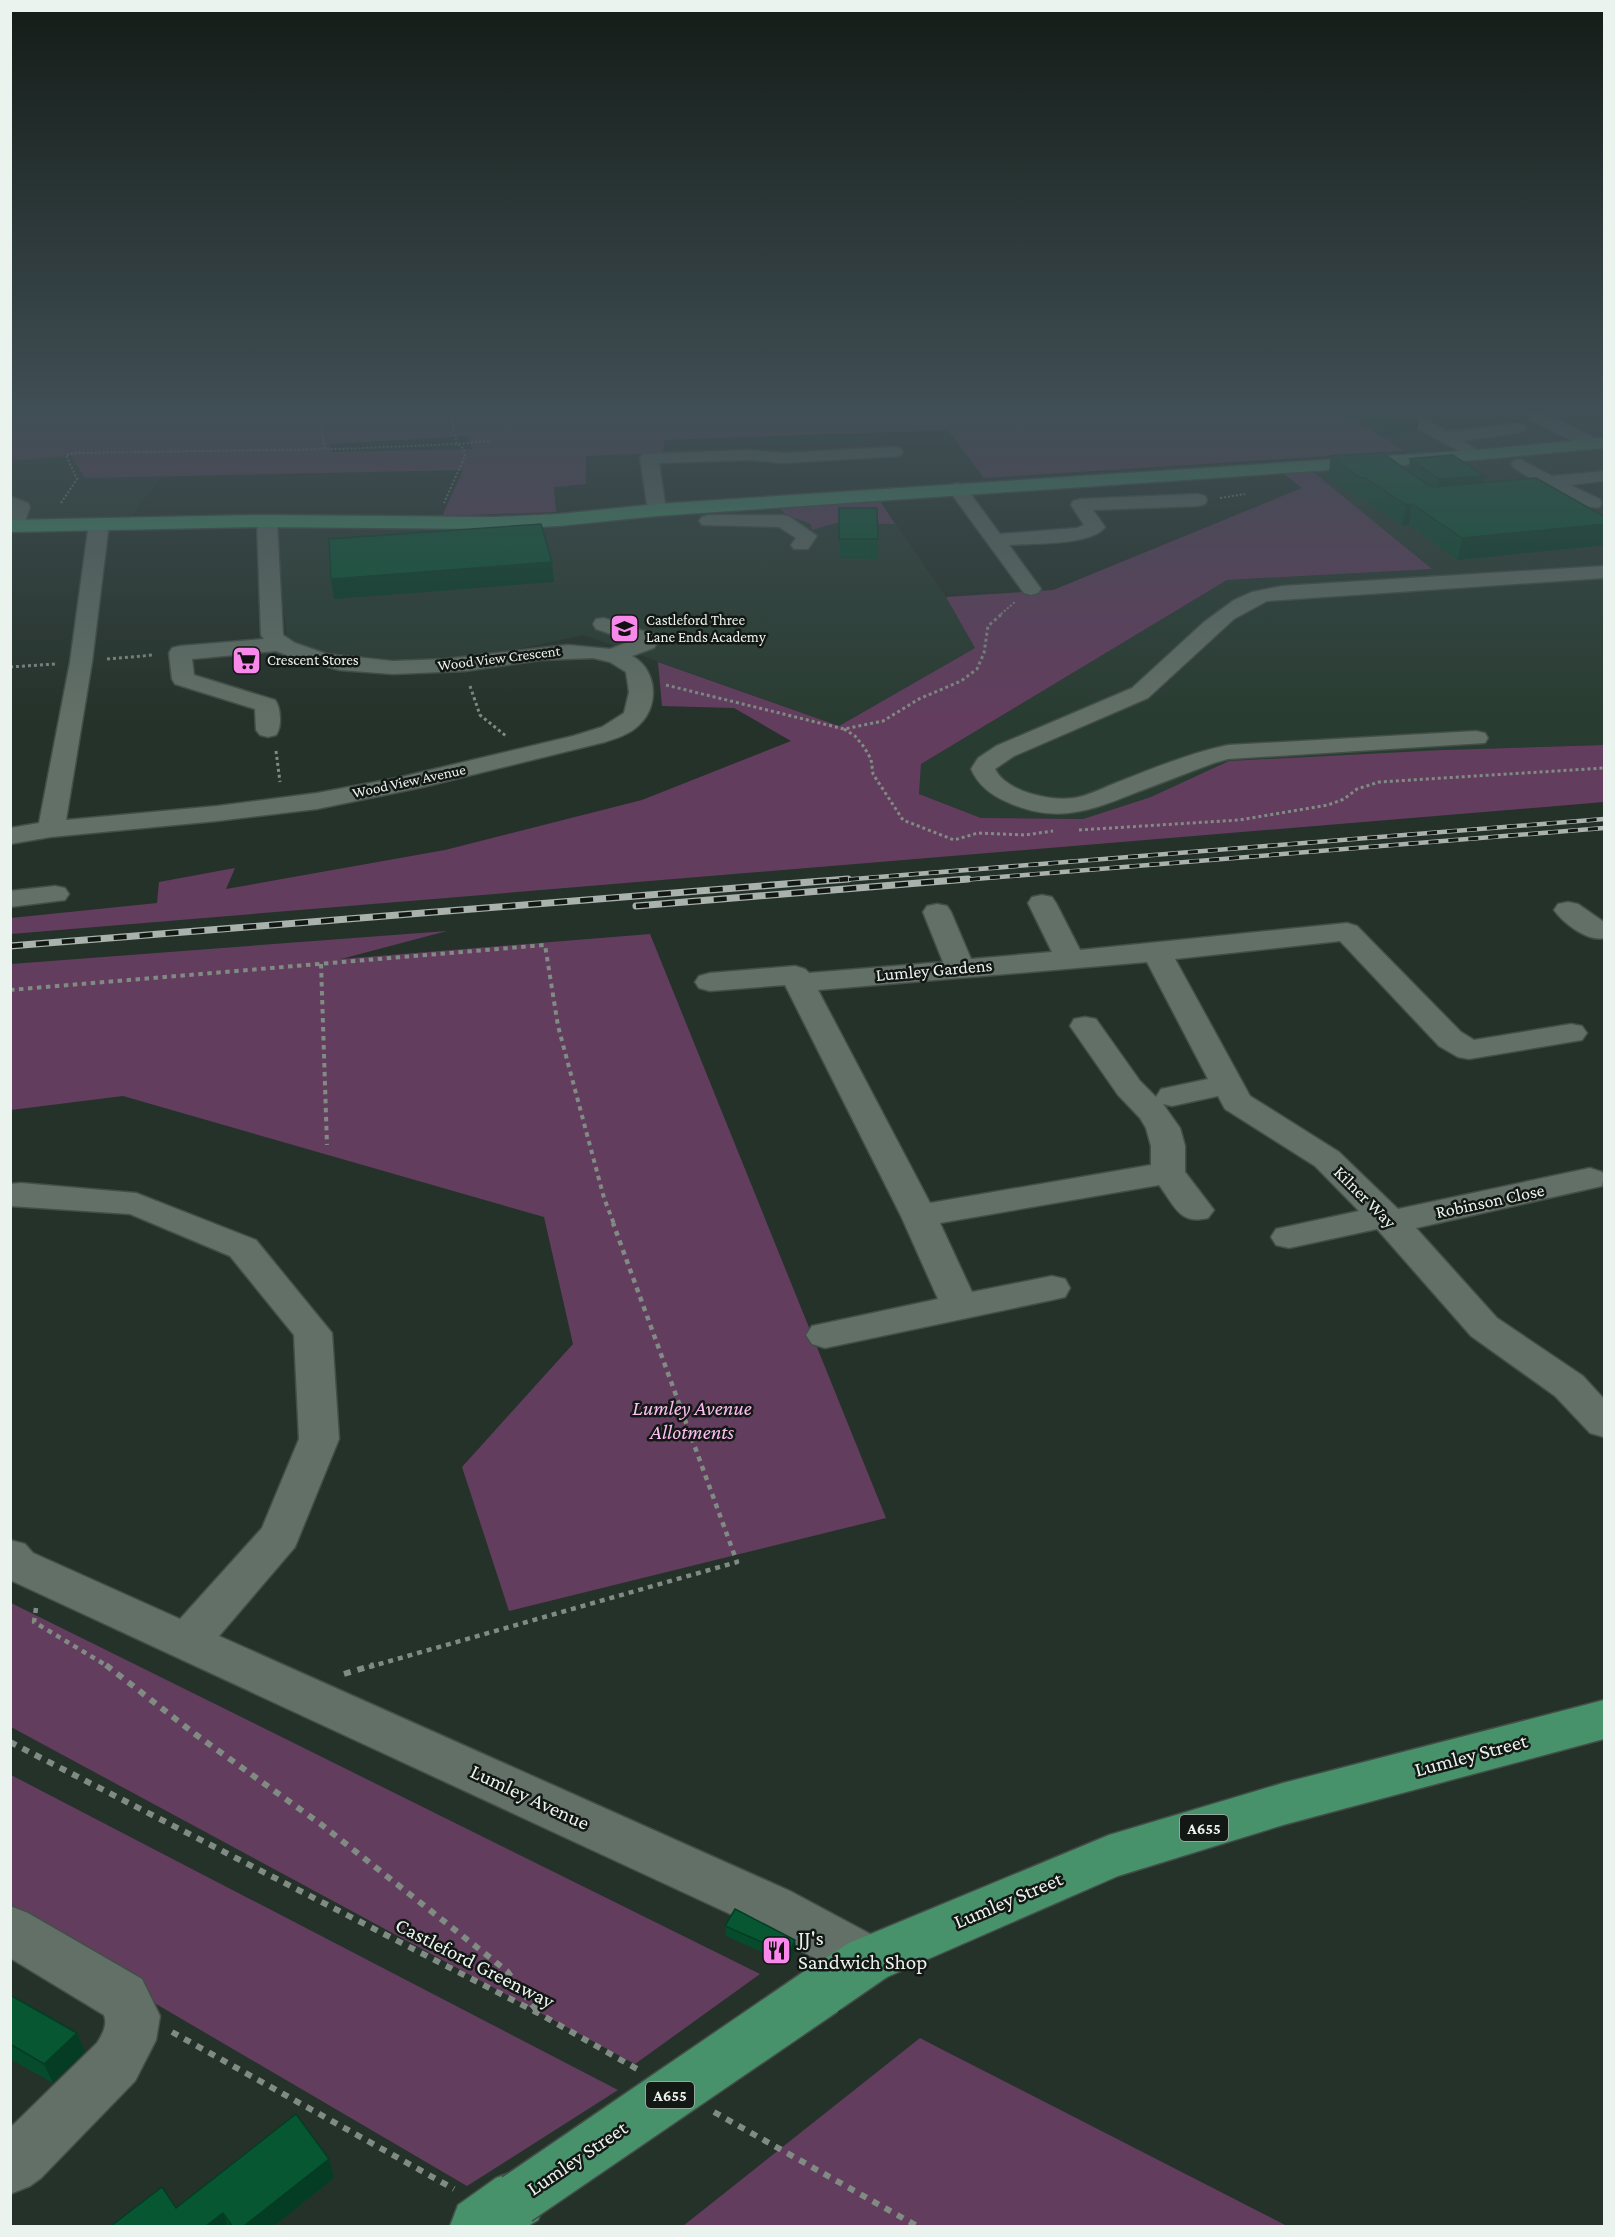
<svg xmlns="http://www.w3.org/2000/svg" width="1615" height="2237" viewBox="0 0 1615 2237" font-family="'Crimson Pro',serif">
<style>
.built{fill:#293c31}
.green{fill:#633d5e;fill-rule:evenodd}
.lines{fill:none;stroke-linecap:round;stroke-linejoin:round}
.minor-casing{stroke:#434e47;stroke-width:3}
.major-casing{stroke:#434e47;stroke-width:3}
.path-far4{stroke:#808b84;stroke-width:2;stroke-dasharray:2 2;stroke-linecap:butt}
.path-far3{stroke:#808b84;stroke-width:3;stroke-dasharray:3 3;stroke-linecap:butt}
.path-far2{stroke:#808b84;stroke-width:4;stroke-dasharray:4.5 4.5;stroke-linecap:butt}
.path-far1{stroke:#808b84;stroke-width:4.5;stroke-dasharray:5 5;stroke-linecap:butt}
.path{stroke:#808b84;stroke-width:6;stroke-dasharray:7 7;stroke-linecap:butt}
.minor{fill:#627067;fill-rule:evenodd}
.major{fill:#47926b;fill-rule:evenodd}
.rail-far1-casing{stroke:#a9b2ac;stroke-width:4.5}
.rail-casing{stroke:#a9b2ac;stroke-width:7}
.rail-far1{stroke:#131815;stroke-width:3;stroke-dasharray:10;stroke-linecap:butt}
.rail{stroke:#131815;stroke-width:4.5;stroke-dasharray:13;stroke-linecap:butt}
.major-bridge-casing{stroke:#434e47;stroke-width:55;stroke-linecap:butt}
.major-bridge{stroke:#47926b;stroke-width:52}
.wall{fill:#064b2c}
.shaded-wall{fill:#053d24}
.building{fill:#075733;stroke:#053d24;stroke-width:1.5}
.labels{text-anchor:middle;stroke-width:5;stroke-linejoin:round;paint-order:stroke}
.far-poi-label{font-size:15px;fill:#ebf3ee;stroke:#131815;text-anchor:start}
.far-street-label{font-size:15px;fill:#ebf3ee;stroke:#131815}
.shield{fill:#131815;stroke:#aab1ad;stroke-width:1.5}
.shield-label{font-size:16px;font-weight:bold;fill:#ebf3ee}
.street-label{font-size:18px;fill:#ebf3ee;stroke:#131815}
.near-park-label{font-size:21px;font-style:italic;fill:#fdbef3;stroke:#131815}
.near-street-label{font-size:21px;fill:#ebf3ee;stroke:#131815}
.near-poi-label{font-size:21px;fill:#ebf3ee;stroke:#131815;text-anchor:start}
</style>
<rect width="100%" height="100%" fill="#25322a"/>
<g class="built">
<polygon points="1335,407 1604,407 1604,745 1443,750 1151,797 1083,819 981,818 919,794 921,764 1227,580 1431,569 1313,472 1426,464"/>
<polygon points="72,456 85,478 160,478 132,516 11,522 10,461"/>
<polygon points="878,498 946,597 975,648 839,726 584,635 472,659 410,661 323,652 298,645 287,636 273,532 282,527 442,529 554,527 728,509"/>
</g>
<g class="green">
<path d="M11,407h1324l70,44 -421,27 -36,-48 -284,10 -1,13 -77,3v28l-32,3 2,25 -114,4 21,-46 -378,8 -14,-22 -60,5zM468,436l4,13 -141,3 -1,-8z"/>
<polygon points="1313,472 1432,569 1227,580 921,764 919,794 981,818 1083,819 1151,797 1229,761 1443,750 1604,745 1604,802 11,934 11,918 157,903 159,882 235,868 226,889 445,850 642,800 791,741 734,708 662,706 658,662 839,726 975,648 946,597 1053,590 1302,488 1283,473"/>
<polygon points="878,498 895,524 836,523 812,530 811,524 786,515 778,506"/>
<polygon points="447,931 341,959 650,934 886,1518 509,1611 462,1467 573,1344 544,1217 123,1096 11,1110 11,964"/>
<polygon points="11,1603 760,1974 635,2064 11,1727"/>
<polygon points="11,1775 618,2090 467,2186 11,1919"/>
<polygon points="920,2038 943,2050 1287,2226 683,2226"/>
</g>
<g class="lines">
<defs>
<g id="minor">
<polygon points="1370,407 1397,407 1409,410 1448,432 1517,423 1523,424 1526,428 1523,432 1517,433 1463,441 1485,455 1482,459 1476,460 1397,418 1372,411"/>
<polygon points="1510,407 1531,407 1599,440 1602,444 1599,448 1587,448 1512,411"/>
<polygon points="894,447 900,448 903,452 900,456 783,463 750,460 659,463 666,510 664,514 650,514 648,510 640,458 643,454 750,450 783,453"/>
<path d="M1520,459l32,17 52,-5v10l-34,4 30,14 2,4 -2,4c-21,5 -68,-28 -86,-39l-3,-4 3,-4z"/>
<path d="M957,483l7,2 36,49 77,-6 7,-3 -13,-20 2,-4 7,-2 118,-5 7,2 2,4 -2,4 -7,2 -105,4 12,17c-14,19 -74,16 -96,18l32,44 -3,4 -7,2 -7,-2 -76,-104 2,-4z"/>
<polygon points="10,496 28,503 30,507 22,530 10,531"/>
<path d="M267,515l7,2 3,4 6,114 12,8 32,11 66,7 52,-2 123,-14 42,4 21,-8 -35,-12 -3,-5 3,-5 8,-1 52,17 3,5 -5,8 -22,8c25,13 28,50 7,69 -9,9 -22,13 -34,17l-182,45 -106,22 -100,12 -166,16 -41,7v-16l29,-5 31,-161 19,-139 3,-4h14l3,4 -17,139 -26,158 151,-14 100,-13 80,-15 176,-42 29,-9 22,-14 5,-21 -3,-20 -16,-10 -17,-4 -52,2 -76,11 -72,3 -53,-4 -41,-10 -23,-9 -84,8 2,16 81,25c6,8 7,27 1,35l-8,2 -8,-2 -4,-5 -1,-21 -80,-25 -3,-5 -3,-26 3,-5 8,-2 84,-7 -3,-4 -4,-114 3,-4z"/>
<polygon points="709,515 783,515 790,517 817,536 808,549 794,549 791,545 796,538 779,527 702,525 699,521 702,517"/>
<path d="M1604,566v12l-337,23 -33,18 -86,79 -134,58 -19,13c12,24 60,34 84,28 13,-3 26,-10 39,-15 36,-14 72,-29 110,-37l248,-14 9,2 3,5 -3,5 -257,16 -14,4c-25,9 -49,19 -74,28 -48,19 -82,34 -133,11 -16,-7 -29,-17 -36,-33l7,-11 18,-12 136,-58 72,-66 30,-22 18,-8 30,-6z"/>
<polygon points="55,886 65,888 69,894 65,900 10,907 10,891"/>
<path d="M1042,895l10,2 4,6 24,47 267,-27 10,3 104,106 13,8 97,-16 11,2 5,7 -5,7 -113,19 -11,-2 -19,-11 -99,-105 -165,18 75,137 89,56 59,57 192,-41 12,4 2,3 -2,11 -186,42 81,90 86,58 21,23v38l-14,-4 -35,-37 -84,-60 -94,-107 -88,19 -13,-3 -5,-8 5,-8 83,-18 -44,-45 -90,-57 -7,-13 -46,10 -9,-2 17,24 5,18v26l29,38 -6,8c-29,7 -33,-12 -49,-33l-219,38 32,69 80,-16 13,3 5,9 -5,9 -13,3 -227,48 -13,-4 -6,-9 6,-9 126,-27 -37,-83 -116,-231 -75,6 -11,-3 -4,-6 4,-6 11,-3 85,-7 10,3 4,4 134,-11 -20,-50 4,-6 10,-2 10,2 4,6 20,47 81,-7 -24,-49 4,-6zM1147,962l61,117 -47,10 -5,8 -16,-16 -44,-62 -11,-2 -11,2 -4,7 48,69 22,23 6,10 5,18v19l-221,38 -112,-213z"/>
<path d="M1568,902l10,2 26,18v16c-16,4 -41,-15 -50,-28l4,-6z"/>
<polygon points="21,1183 136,1193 256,1240 332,1333 339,1439 295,1547 219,1636 790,1891 887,1943 894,1960 887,1977 868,1985 849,1977 754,1925 10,1580 10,1540 25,1544 33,1553 180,1619 262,1528 299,1439 294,1335 230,1256 130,1214 10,1206 10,1184"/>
<path d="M10,1906l18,7 114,66 18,37 -4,24 -21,41 -94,97 -11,8 -20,8v-66l87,-85c5,-8 11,-18 7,-28l-94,-57z"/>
</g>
<g id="major">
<polygon points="1604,438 1604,448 1476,460 657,516 559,526 495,529 261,527 10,532 10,520 261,515 495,517 559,514 657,504 1476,450"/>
<polygon points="1604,1700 1604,1739 1283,1825 1118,1876 887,1977 842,2008 823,2015 804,2008 796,1990 804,1972 849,1943 1109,1835 1283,1783"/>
<polygon points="517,2170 538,2178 546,2199 538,2220 528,2226 450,2226 458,2205 496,2178"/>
</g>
</defs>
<use href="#minor" class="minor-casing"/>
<use href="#major" class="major-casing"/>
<g class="path-far4">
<polyline points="318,407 325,449"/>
<polyline points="448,407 457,444 491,441"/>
<polyline points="1220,498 1245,494"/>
<polyline points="61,503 77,479 66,455 75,453 340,449 457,444 463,448 465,456 444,503"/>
<polyline points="1001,614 1015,602"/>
</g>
<g class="path-far3">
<polyline points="107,659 153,655"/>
<polyline points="10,667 55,664"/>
<polyline points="666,685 844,729 883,721 919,699 961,681 977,669 984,653 988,626 1003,613"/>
<polyline points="470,686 480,715 506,736"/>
<polyline points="844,729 855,736 864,747 871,759 873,774 903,820 954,840 978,833 1025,835 1053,831"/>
<polyline points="276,751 280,782"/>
<polyline points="1079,830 1239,820 1328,805 1344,799 1357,789 1379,782 1604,768"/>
</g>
<g class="path-far2">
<polyline points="321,964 327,1145"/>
<polyline points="10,990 545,945 558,1026 604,1198 614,1224"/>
</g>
<g class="path-far1">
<polyline points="36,1608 34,1622 109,1667"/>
<polyline points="369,1667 737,1562 613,1223"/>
</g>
<g class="path">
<polyline points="106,1665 195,1734 322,1825 507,1971 537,2011"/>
<polyline points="344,1674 374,1665"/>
<polyline points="10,1742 538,2013 637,2069"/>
<polyline points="172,2032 454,2189"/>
<polyline points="714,2112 917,2226"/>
</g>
<use href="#minor" class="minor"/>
<use href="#major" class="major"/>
<defs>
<g id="rail-far1">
<polyline points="829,881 1604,819"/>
<polyline points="950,881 1604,828"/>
</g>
<g id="rail">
<polyline points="636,906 968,879"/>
<polyline points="10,946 848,879"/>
</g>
</defs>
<use href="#rail-far1" class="rail-far1-casing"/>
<use href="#rail" class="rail-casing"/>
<use href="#rail-far1" class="rail-far1"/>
<use href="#rail" class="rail"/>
<defs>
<polyline id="major-bridge" points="517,2199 823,1990"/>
</defs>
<use href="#major-bridge" class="major-bridge-casing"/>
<use href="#major-bridge" class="major-bridge"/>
</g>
<g class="wall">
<polygon points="1338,407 1530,407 1527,421 1446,428 1420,414 1417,431 1382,434"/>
<polygon points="1331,456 1408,471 1410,459 1483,483 1605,517 1605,545 1458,560 1409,525 1402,526 1362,499 1357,499 1328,477"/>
<polygon points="839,508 878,539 878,559 839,558"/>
<polygon points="725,1926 795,1940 796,1950 789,1964 726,1936"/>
<polygon points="10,1995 77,2033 85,2052 53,2083 10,2059"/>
<polygon points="329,2159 334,2178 274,2226 111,2226 176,2208"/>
</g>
<g class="shaded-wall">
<polygon points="1457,407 1530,407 1527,421 1446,428 1450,408"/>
<polygon points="1420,410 1417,431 1382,434 1385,414"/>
<polygon points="1484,476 1482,488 1437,492 1439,479"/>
<polygon points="1412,504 1409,525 1402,526 1406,505"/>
<polygon points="1605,524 1605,545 1458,560 1462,538"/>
<polygon points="552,562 554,582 334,599 331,579"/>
<polygon points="795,1940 796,1950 789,1964 789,1954"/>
<polygon points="77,2033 85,2052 53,2083 44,2064"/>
<polygon points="329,2159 334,2178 274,2226 244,2226"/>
<polygon points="223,2213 228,2226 206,2226"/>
</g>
<g class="building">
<polygon points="1374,407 1414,407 1420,410 1385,414"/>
<polygon points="1383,453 1428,485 1435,487 1536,478 1605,517 1605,524 1462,538 1412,504 1406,505 1365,478 1360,478 1331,456"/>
<polygon points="1453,455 1484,476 1439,479 1410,459 1417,458"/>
<polygon points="839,508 877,508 878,539 839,539"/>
<polygon points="541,524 552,562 331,579 329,539"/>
<polygon points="735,1909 795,1940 789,1954 725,1926"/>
<polygon points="10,1995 77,2033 44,2064 10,2044"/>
<polygon points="296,2114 329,2159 244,2226 232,2226 223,2213 206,2226 111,2226 162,2187 176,2208"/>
</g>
<linearGradient id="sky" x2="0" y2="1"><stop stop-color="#141c17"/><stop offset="0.57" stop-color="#404f55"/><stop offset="1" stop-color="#404f55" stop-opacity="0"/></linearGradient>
<rect width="1615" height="720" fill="url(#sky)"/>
<defs>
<symbol id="school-square" viewBox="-11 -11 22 22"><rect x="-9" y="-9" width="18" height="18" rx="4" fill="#f888ea" stroke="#131815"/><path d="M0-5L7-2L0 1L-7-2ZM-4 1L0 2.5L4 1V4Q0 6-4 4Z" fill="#111"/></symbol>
<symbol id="supermarket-square" viewBox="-11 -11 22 22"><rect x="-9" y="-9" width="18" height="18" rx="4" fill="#f888ea" stroke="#131815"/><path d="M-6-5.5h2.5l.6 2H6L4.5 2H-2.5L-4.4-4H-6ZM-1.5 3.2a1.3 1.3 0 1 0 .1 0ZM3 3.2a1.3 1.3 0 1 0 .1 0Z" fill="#111"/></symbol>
<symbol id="restaurant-square" viewBox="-11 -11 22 22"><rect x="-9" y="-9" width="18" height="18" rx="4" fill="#f888ea" stroke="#131815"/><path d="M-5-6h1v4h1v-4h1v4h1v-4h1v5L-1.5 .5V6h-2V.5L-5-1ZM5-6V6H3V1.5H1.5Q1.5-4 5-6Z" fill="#111"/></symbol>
</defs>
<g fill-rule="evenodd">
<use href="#school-square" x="608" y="612" width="33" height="33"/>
<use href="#supermarket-square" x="230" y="644" width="33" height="33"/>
<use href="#restaurant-square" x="760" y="1934" width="33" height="33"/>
</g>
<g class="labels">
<g class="far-poi-label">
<text x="646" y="625">Castleford Three<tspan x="646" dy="17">Lane Ends Academy</tspan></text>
<text x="267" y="665">Crescent Stores</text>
</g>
<g class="far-street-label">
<text transform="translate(499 658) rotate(-7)" y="5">Wood View Crescent</text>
<text transform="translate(409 781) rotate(-12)" y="5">Wood View Avenue</text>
</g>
<g class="shield">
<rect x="1180" y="1815" width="48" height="26" rx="4.5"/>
<rect x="646" y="2082" width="48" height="26" rx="4.5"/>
</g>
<g class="shield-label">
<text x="1204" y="1834">A655</text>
<text x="670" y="2101">A655</text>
</g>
<g class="street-label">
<text transform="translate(934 970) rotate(-5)" y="6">Lumley Gardens</text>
<text transform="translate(1365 1197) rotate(45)" y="6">Kilner Way</text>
<text transform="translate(1490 1201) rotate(-12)" y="6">Robinson Close</text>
</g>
<g class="near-park-label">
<text x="692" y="1415">Lumley Avenue<tspan x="692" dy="24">Allotments</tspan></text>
</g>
<g class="near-street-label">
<text transform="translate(1471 1755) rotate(-15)" y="7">Lumley Street</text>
<text transform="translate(530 1797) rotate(25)" y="7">Lumley Avenue</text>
<text transform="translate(1008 1900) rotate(-23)" y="7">Lumley Street</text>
<text transform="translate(475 1963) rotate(27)" y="7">Castleford Greenway</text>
<text transform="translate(577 2158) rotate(-34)" y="7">Lumley Street</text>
</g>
<g class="near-poi-label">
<text x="798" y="1945">JJ's<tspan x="798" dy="24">Sandwich Shop</tspan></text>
</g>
</g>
<rect width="1615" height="2237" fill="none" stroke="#ebf3ee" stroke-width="24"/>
</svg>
